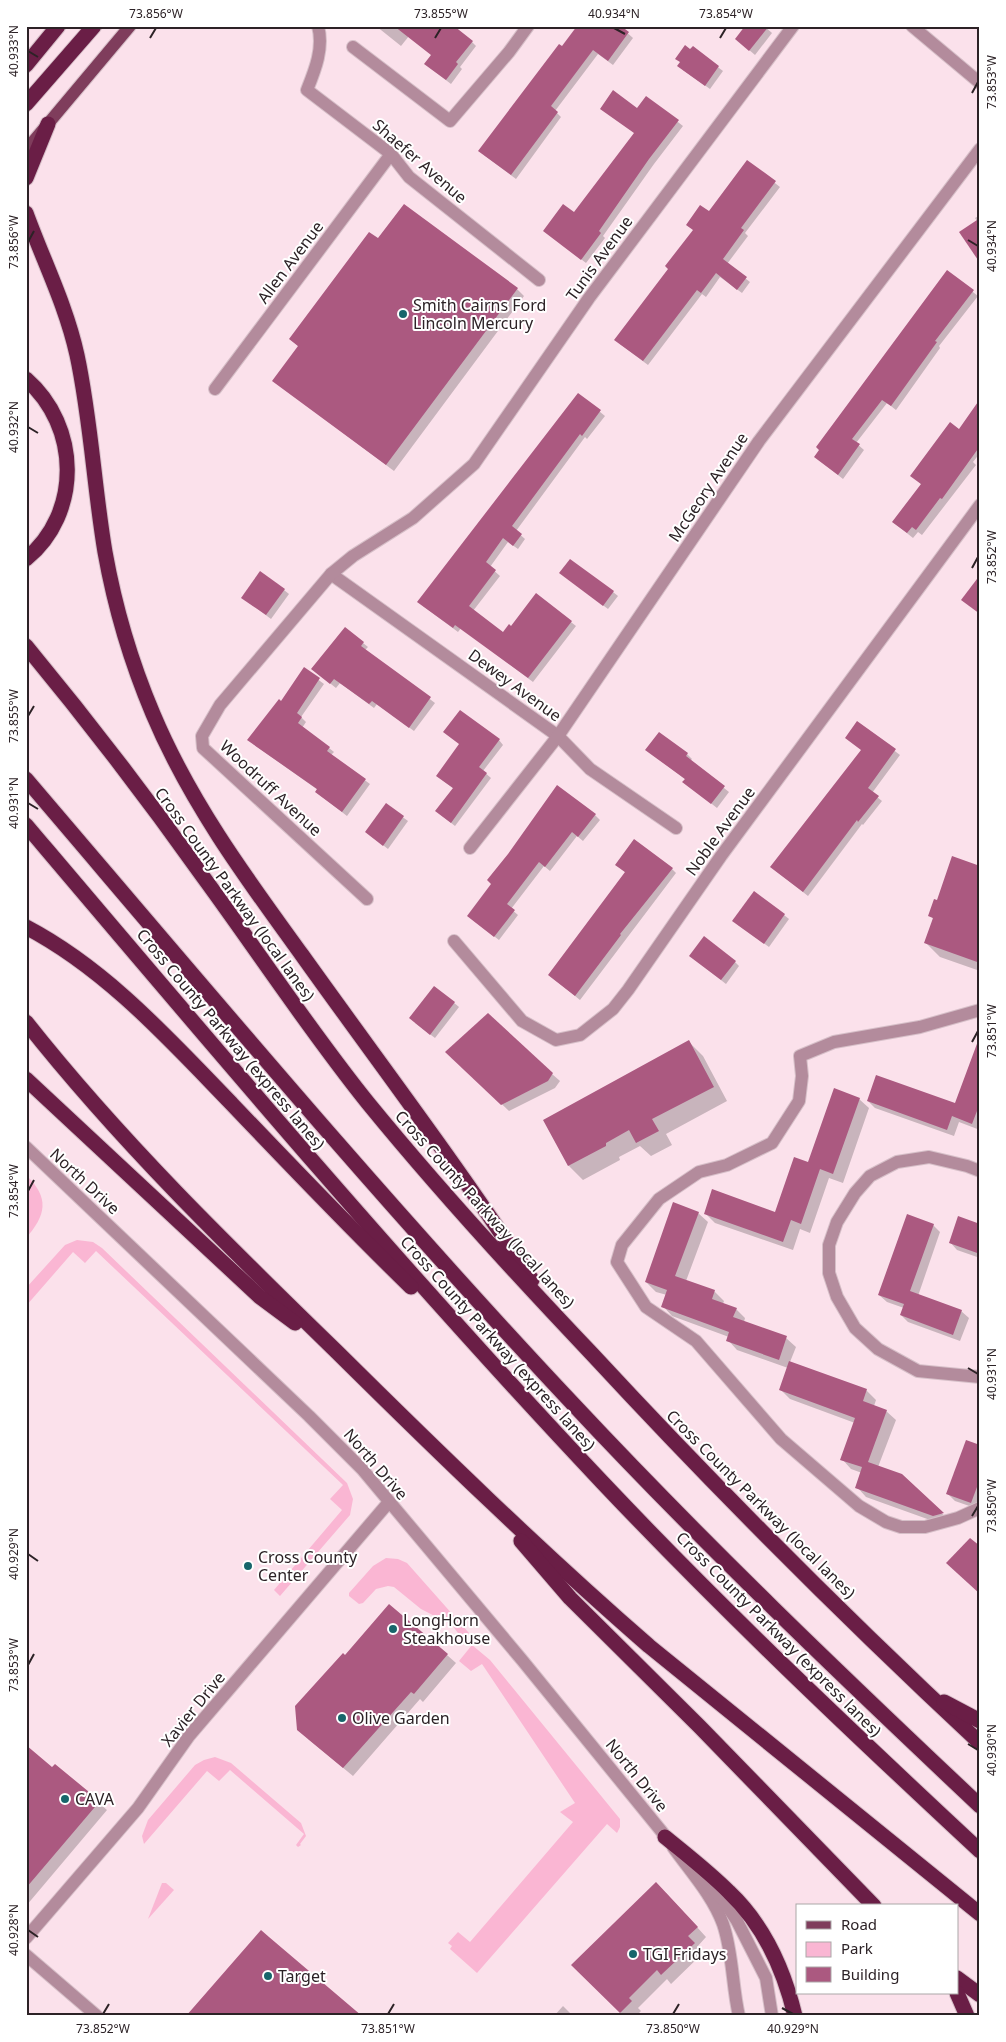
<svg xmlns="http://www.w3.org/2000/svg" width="1006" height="2042" viewBox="0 0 1006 2042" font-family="'Noto Sans',sans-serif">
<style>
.green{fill:#fab6d3}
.shadow{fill:#0003}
.building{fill:#ab5980}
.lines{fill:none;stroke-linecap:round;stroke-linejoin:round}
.minor-casing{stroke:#d6bfc8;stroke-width:14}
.major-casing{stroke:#d6bfc8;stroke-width:14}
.highway-casing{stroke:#d6bfc8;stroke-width:17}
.minor{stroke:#b38b9c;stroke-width:12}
.major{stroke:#7f3d5c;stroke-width:12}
.highway{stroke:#6a1e46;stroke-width:15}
.ticks{fill:none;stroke:#2c2226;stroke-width:2}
.poi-dot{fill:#17656b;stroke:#fff;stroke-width:2}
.labels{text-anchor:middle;stroke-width:4;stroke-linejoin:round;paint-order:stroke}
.street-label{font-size:16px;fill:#2c2226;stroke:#fff}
.poi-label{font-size:16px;fill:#2c2226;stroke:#fff;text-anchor:start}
.neatline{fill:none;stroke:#2c2226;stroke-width:2}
.ticks-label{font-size:12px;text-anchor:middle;fill:#2c2226}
</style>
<rect width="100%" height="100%" fill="#fbe1eb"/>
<g class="green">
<path d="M26,1175c24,23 20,40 0,63z"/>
<polygon points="77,1240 93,1242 102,1248 347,1483 353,1499 350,1515 280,1596 274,1590 342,1510 330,1499 343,1485 96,1251 85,1263 73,1252 26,1306 26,1288 65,1245"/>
<polygon points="386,1558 398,1559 407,1563 469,1633 461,1637 452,1625 421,1609 394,1587 388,1586 376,1589 363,1603 359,1604 349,1596 349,1593 373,1566"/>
<polygon points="472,1645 490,1660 620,1819 620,1827 617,1833 607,1824 477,1973 450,1949 452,1946 448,1943 458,1932 470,1942 573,1822 560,1812 575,1803 482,1664 471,1671 459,1661"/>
<polygon points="215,1757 231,1763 301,1823 306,1836 300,1844 301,1845 298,1847 296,1845 304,1834 230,1770 219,1781 207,1771 144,1844 142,1836 148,1820 195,1765 204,1760"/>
<polygon points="162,1883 166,1883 174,1890 148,1919"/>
</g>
<g class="shadow">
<polygon points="376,26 409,26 413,31 401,46"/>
<polygon points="579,26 626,26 624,30 633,38 613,65 598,54 555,111 561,117 516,179 484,155"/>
<polygon points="764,26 772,33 755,55 741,43"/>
<polygon points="472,42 476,46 460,67 462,69 451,84 430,68"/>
<polygon points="693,48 723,71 710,89 683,70"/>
<polygon points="647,98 683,126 654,164 603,236 605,238 586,263 545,231 575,214 635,134 638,109"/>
<polygon points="748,162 780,187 745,233 748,236 727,264 750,282 742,293 720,277 706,297 702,294 648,365 620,344 694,230 710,213"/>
<polygon points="980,215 980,258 977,221 975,218"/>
<polygon points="379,240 517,289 524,296 394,471 274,381 299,347 290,339"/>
<polygon points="947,272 978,296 939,346 940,348 896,410 887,403 856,443 864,450 843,479 815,457"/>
<polygon points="578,394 605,416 587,439 585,437 516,531 525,539 518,549 508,542 490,567 500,576 473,611 503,634 512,628 536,595 576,626 533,682 461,628 458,632 423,606"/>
<polygon points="980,401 980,453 973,462 976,465 922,535 918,532 913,538 893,522 922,485 912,476 959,431"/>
<polygon points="560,573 613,592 618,596 608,609"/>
<polygon points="284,590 289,594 271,619 243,598"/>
<polygon points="363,643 368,647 365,650 435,703 414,731 377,704 374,708 340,683 336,688 317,673"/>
<polygon points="304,669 324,684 301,717 306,722 302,728 329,748 334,752 331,755 370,784 347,816 321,796 316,792 318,790 253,744"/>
<polygon points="858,723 900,755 872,793 882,801 863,825 862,824 808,896 776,871 862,750"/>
<polygon points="499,740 503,745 483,771 491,778 455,826 441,815 454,789 442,780 460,745"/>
<polygon points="647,750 687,754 692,759 690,761 729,792 717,808 689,786 686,780"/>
<polygon points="386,805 408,821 388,849 366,832"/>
<polygon points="595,815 600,820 583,841 577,836 550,871 544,866 511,909 518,915 499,940 473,920 492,884"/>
<polygon points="980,867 980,971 940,957 926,943 934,920 930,915 938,902"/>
<polygon points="621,869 672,869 676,873 580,1000 549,975 626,873"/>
<polygon points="784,915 789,919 769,947 738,925"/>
<polygon points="690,956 735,962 739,966 726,984"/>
<polygon points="435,987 459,1007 435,1038 415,1023"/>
<polygon points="689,1042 703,1056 727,1101 666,1134 672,1145 651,1156 640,1146 619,1157 620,1160 583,1180 569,1166 545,1121"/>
<polygon points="447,1052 552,1074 560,1081 555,1088 509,1111"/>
<polygon points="980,1055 980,1130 959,1122 954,1136 875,1108 868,1101 956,1105"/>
<polygon points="859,1099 869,1108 843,1183 829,1178 810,1233 800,1229 793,1250 715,1223 705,1213 776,1213 809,1164"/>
<polygon points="698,1213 708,1222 686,1281 714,1291 724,1301 723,1304 736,1309 745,1318 744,1322 786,1338 796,1347 790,1362 866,1390 876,1400 874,1406 886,1411 896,1420 878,1467 901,1475 952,1523 944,1525 866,1497 857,1487 862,1473 851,1469 842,1459 855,1423 790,1399 780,1389 788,1368 737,1350 728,1340 729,1337 672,1316 663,1306 667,1295 656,1292 646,1282"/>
<polygon points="933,1225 940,1232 918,1296 961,1311 969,1318 960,1341 908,1322 901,1315 904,1308 887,1302 879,1295"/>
<polygon points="980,1226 980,1258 957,1250 950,1242"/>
<polygon points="980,1437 980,1505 978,1509 955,1501 948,1494 977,1445"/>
<polygon points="447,1655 456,1663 423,1702 420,1699 353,1776 308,1739 346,1657"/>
<polygon points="26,1747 52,1769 55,1765 107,1810 26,1906"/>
<polygon points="666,1893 706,1937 697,1947 703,1953 671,1984 667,1979 638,2008 641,2011 636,2016 624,2016 573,1965"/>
<polygon points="563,2006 573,2016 554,2016"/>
</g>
<g class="building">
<polygon points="394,26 454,26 473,41 456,62 458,64 446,80 424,64 431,55"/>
<polygon points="577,26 621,26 629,32 608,61 593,50 551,106 558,112 511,175 478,151 559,44 562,46"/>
<polygon points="745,26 769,26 749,51 735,39"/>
<polygon points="685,45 690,49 693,46 719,66 705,86 677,66 680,62 675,59"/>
<polygon points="613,90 637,108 646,96 679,120 649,159 599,231 601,233 581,260 543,231 563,204 574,212 634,133 600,109"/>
<polygon points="747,160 776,181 741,228 744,230 723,259 747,277 737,290 716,273 701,293 697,290 643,361 614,340 668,269 665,266 693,230 686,225 700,205 709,211"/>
<polygon points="404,204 518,288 386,465 272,381 298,346 289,339 369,232 378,238"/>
<polygon points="980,218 980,263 959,232"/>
<polygon points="947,270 974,290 935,341 937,342 891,406 882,400 852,439 860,444 838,475 814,457 819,450 816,447"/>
<polygon points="578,393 601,410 582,436 580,434 512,526 522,534 513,546 503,538 486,562 496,570 469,606 503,632 509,624 511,626 536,593 572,621 528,678 455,625 453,628 417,602"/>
<polygon points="980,399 980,446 942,499 940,498 916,530 912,527 907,533 892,522 921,484 910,476 950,422 959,429"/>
<polygon points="570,559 614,591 603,606 559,573"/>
<polygon points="260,571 285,589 266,615 241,598"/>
<polygon points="980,575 980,614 961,600"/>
<polygon points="345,627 364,642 361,646 431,697 409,728 372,701 369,704 334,679 330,684 311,669"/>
<polygon points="304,667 320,678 297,713 302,717 298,723 330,747 327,751 366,779 342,812 315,792 317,789 247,740 279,699 281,701"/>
<polygon points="460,710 500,739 479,767 487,773 451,823 435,811 453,788 436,776 459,744 443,732"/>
<polygon points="857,721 896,749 868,788 879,796 858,822 857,820 803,892 770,867 861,750 845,738"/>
<polygon points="659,732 688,753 686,756 725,786 711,804 682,782 685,779 645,750"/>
<polygon points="557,785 596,814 578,837 572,832 545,867 539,862 507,904 515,910 494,937 467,916 491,884 487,880 508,854"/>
<polygon points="386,803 404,816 383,846 365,832"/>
<polygon points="634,839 673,868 620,934 621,935 575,996 548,975 625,872 615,865"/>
<polygon points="952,856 980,866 980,963 924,943 933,918 928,916 934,899 937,900"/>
<polygon points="754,891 785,914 764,944 732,921"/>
<polygon points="704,936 736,961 721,980 689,956"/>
<polygon points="434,986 455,1002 430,1035 409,1018"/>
<polygon points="488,1013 553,1073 548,1081 501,1105 445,1052"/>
<polygon points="689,1040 714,1087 652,1119 659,1131 636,1143 629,1130 606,1143 606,1146 568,1166 543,1120"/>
<polygon points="978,1041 980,1041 980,1103 972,1124 952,1116 947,1130 867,1101 876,1075 955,1103"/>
<polygon points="834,1088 860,1098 833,1174 820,1169 801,1224 791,1220 783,1242 704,1214 712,1189 775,1212 794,1157 808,1162"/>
<polygon points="673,1202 699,1212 675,1276 715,1290 712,1299 737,1308 733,1317 787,1336 779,1360 726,1341 729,1332 661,1307 667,1290 645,1282"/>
<polygon points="907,1214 934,1224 910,1291 962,1310 953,1335 900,1315 904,1304 878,1295"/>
<polygon points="958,1216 980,1224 980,1254 949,1243"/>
<polygon points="789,1361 867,1389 863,1401 887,1410 868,1462 902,1474 944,1513 933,1516 855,1488 862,1467 840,1460 855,1418 779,1390"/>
<polygon points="966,1440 980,1445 980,1479 971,1503 946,1494"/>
<polygon points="970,1538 980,1546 980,1594 946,1563"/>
<polygon points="389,1604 448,1654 414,1694 411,1692 343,1768 297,1730 295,1706 343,1653 345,1655"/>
<polygon points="26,1745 52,1767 55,1764 100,1801 26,1888"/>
<polygon points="656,1882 698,1927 688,1936 695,1943 661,1975 657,1970 629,1998 632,2001 620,2013 571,1965"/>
<polygon points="261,1930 269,1937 362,2016 186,2016"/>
</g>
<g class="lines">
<defs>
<g id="minor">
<path d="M318,26c6,22 -3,44 -11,64l84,64 18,23 130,103"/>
<polyline points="912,26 980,83"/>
<polyline points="353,47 450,121 509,52 528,26"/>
<polyline points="215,389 391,154"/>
<polyline points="331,574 558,736 590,769 676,828"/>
<polyline points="470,848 558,736 759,441 980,149"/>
<polyline points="367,899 203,748 202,736 220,705 331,574 353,556 413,518 474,464 589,298 793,26"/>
<polyline points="454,941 522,1021 556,1040 580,1035 613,1009 628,990 721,856 980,505"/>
<polyline points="980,1010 920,1027 834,1042 800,1056 802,1076 799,1101 772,1143 727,1165 699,1172 659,1199 622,1245 617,1262 646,1307 696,1341 781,1439 859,1506 886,1522 901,1527 925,1527 958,1518 980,1508"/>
<polyline points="26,1147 309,1416 362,1469 522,1660 671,1843"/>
<polyline points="980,1171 967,1166 929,1157 897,1162 870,1176 855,1193 837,1222 829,1245 829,1273 837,1297 855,1328 878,1349 918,1371 980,1377"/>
<path d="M673,1847c17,24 40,49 50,77 10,29 9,62 16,92"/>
<polyline points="693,1867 723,1900 737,1921 766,1978 772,2016"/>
<polyline points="26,1938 138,1808 189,1736 389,1502"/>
<polyline points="26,1955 97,2016"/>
</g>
<polyline id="major" points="26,150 130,26"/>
<g id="highway">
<polyline points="26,65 58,26"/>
<polyline points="26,104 94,26"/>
<polyline points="26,178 48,124"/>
<path d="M26,213c17,47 40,92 51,142 14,65 17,132 28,197 10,56 26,110 48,162 37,88 93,164 149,241 77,108 158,214 230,325"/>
<path d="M26,379c54,47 56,134 0,180"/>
<path d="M26,646c62,75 122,153 178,232 55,75 106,153 164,225 71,87 147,170 224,251 124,134 254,264 388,389"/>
<path d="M26,779c180,211 358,424 548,626 130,139 267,270 406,401"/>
<path d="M26,825c188,222 376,445 576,657 121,128 249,249 378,369"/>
<path d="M26,927c80,42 142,111 204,175 60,63 119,125 181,185"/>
<path d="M26,1022c94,119 202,224 310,329 102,101 205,201 313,295l331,268"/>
<polyline points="26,1079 260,1297 295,1323"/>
<polyline points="521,1541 570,1598 700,1727 874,1906"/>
<polyline points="944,1702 980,1721"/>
<path d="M665,1837c22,18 44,35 64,55 35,33 55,78 66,124"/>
<polyline points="957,1978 980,1995"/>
<polyline points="957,1993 967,2016"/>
</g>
</defs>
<use href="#minor" class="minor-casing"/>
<use href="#major" class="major-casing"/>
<use href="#highway" class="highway-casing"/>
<use href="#minor" class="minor"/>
<use href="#major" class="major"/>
<use href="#highway" class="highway"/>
</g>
<path class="ticks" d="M614,28l11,6M150,38l6,-10M435,38l6,-10M720,38l6,-10M28,51l10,6M972,93l6,-11M968,240l10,6M28,242l6,-11M28,427l10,6M972,568l6,-11M28,716l6,-10M28,803l10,6M972,1042l6,-11M28,1191l6,-11M968,1368l10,6M972,1516l6,-10M28,1554l10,7M28,1665l6,-11M968,1744l10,6M28,1930l10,7M782,2008l11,6M103,2014l6,-10M388,2014l6,-10M673,2014l6,-10"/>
<g class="poi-dot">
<circle cx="403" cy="314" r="5"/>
<circle cx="248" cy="1566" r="5"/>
<circle cx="393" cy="1629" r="5"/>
<circle cx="342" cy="1718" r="5"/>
<circle cx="65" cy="1799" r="5"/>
<circle cx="633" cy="1954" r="5"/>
<circle cx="268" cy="1976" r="5"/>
</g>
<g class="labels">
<g class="street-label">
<text transform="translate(420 161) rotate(41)" y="6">Shaefer Avenue</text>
<text transform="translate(599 258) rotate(-54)" y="6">Tunis Avenue</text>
<text transform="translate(290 262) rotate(-53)" y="6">Allen Avenue</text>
<text transform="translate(708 487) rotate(-56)" y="6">McGeory Avenue</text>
<text transform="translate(515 685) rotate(36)" y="6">Dewey Avenue</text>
<text transform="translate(271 788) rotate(43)" y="6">Woodruff Avenue</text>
<text transform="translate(720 831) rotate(-54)" y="6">Noble Avenue</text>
<text transform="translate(235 894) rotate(54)" y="6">Cross County Parkway (local lanes)</text>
<text transform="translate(231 1039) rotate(50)" y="6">Cross County Parkway (express lanes)</text>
<text transform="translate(85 1181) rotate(43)" y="6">North Drive</text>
<text transform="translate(485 1209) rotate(48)" y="6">Cross County Parkway (local lanes)</text>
<text transform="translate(498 1343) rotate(48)" y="6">Cross County Parkway (express lanes)</text>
<text transform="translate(376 1464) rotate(49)" y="6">North Drive</text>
<text transform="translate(761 1504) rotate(45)" y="6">Cross County Parkway (local lanes)</text>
<text transform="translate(779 1634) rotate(45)" y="6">Cross County Parkway (express lanes)</text>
<text transform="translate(193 1709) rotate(-51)" y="6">Xavier Drive</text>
<text transform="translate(637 1775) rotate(51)" y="6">North Drive</text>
</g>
<g class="poi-label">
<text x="413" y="311">Smith Cairns Ford<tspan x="413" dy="18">Lincoln Mercury</tspan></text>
<text x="258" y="1563">Cross County<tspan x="258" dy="18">Center</tspan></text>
<text x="403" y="1626">LongHorn<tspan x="403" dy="18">Steakhouse</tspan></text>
<text x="352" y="1724">Olive Garden</text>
<text x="75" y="1805">CAVA</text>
<text x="643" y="1960">TGI Fridays</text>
<text x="278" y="1982">Target</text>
</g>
</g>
<rect width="1006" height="2042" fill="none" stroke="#ffffff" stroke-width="55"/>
<rect x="796" y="1904" width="162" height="90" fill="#ffffff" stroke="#aba7a8"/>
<rect x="806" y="1921" width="25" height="8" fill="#7f3d5c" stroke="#aba7a8"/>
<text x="841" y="1930" font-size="15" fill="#2c2226">Road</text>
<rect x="806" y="1942" width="25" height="15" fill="#fab6d3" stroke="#aba7a8"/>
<text x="841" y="1954" font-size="15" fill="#2c2226">Park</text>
<rect x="806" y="1967" width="25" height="15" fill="#ab5980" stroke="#aba7a8"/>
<text x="841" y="1980" font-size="15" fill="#2c2226">Building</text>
<rect x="28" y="28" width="950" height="1986" class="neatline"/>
<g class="ticks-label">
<text x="156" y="18">73.856°W</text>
<text x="441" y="18">73.855°W</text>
<text x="614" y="18">40.934°N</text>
<text x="726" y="18">73.854°W</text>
<text transform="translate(14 51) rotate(-90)" y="4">40.933°N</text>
<text transform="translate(992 82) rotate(-90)" y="4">73.853°W</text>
<text transform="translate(14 242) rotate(-90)" y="4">73.856°W</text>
<text transform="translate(992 246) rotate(-90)" y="4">40.934°N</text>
<text transform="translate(14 427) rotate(-90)" y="4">40.932°N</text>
<text transform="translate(992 557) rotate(-90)" y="4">73.852°W</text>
<text transform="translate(14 716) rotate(-90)" y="4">73.855°W</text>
<text transform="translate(14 803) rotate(-90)" y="4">40.931°N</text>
<text transform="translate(992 1031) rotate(-90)" y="4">73.851°W</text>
<text transform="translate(14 1191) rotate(-90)" y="4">73.854°W</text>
<text transform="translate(992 1374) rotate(-90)" y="4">40.931°N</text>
<text transform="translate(992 1506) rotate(-90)" y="4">73.850°W</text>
<text transform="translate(14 1554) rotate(-90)" y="4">40.929°N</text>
<text transform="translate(14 1665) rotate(-90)" y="4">73.853°W</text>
<text transform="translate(992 1750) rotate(-90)" y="4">40.930°N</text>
<text transform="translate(14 1930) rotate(-90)" y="4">40.928°N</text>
<text x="103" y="2033">73.852°W</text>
<text x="388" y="2033">73.851°W</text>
<text x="673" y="2033">73.850°W</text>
<text x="793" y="2033">40.929°N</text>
</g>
</svg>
